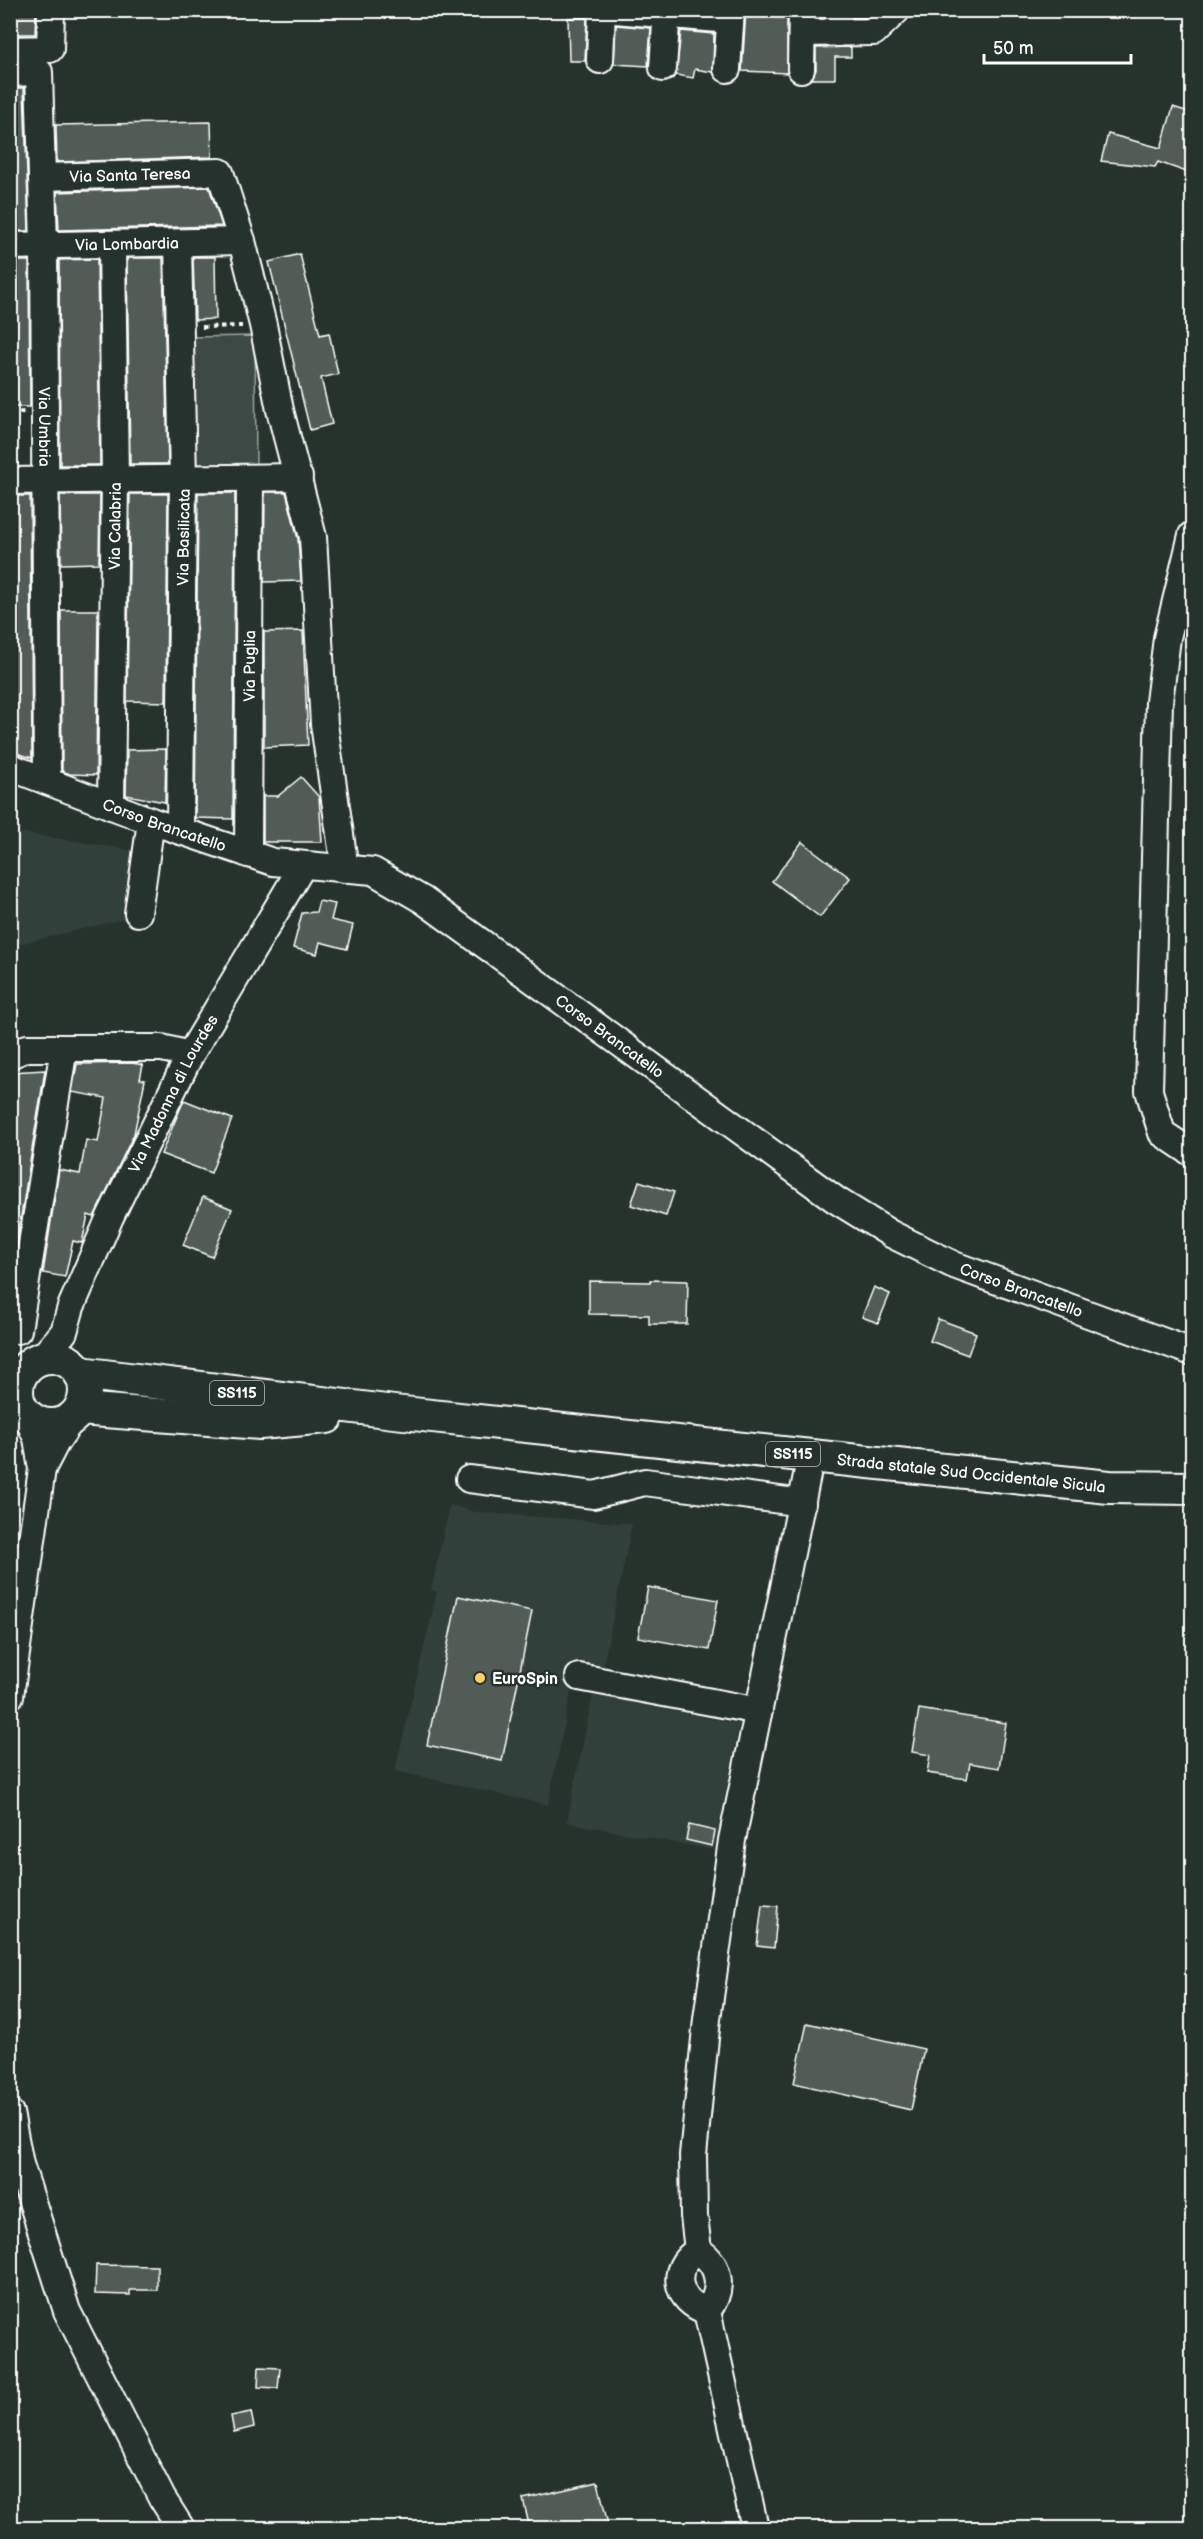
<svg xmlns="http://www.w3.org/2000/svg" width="1203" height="2539" viewBox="0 0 1203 2539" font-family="'Balsamiq Sans',sans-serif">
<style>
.built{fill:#333f3a}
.green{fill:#3e4944;stroke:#9ea4a2;stroke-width:1.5}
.building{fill:#515c57;stroke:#fff;stroke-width:1.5}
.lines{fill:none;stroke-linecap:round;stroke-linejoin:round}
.minor-casing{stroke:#fff;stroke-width:30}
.major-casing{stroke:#fff;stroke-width:36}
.path{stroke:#fff;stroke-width:4;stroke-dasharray:4.5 4.5;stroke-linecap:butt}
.minor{stroke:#26332d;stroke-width:26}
.major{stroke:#26332d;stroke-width:32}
.poi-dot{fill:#ffd166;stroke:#26332d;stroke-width:2}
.labels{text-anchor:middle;stroke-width:5;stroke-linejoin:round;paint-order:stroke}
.shield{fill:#26332d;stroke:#bec2c0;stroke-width:1.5}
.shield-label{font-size:15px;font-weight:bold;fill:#fff}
.street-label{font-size:16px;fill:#fff;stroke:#26332d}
.poi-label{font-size:16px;font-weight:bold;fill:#fff;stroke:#26332d;text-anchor:start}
</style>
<rect width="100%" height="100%" fill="#26332d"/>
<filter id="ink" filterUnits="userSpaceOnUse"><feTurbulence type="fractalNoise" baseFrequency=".0167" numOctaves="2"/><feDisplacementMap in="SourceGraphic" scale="12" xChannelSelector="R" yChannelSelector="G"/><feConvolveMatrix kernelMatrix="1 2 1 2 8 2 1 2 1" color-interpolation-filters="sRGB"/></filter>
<g filter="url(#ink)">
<g class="built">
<polygon points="10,831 138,851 128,918 11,946"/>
<polygon points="450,1505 475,1512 632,1524 603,1666 577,1662 548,1805 395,1771 437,1592 431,1590"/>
<polygon points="593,1695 739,1724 714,1850 567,1822"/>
</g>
<polygon class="green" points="255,336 256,467 194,465 191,337"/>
<g class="building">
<polygon points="10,10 36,10 35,34 10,34"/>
<polygon points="746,10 787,10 787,73 742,71"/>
<polygon points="568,18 587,18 585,61 569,61"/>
<polygon points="616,25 651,28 648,66 614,64"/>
<polygon points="681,31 714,34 713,72 695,69 693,78 676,75"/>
<polygon points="851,47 851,57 835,57 835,79 811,79 816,70 816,48"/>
<polygon points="10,88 24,88 29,231 10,231"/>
<polygon points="1173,107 1192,113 1192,174 1158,162 1155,167 1101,161 1108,134 1161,148"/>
<polygon points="211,122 212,157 57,162 56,125"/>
<polygon points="209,187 222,226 59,230 57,192"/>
<polygon points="300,254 320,335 329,333 338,374 321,378 332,424 310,430 269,262"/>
<polygon points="193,257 215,257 216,319 195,320"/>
<polygon points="127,258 163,258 168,464 130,464"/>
<polygon points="97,259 100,465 60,465 59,260"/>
<polygon points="10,261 29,261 30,407 10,407"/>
<polygon points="265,492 286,492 298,539 301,581 264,582"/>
<polygon points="198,493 235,493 233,819 195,818"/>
<polygon points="130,494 168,494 166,702 127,701"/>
<polygon points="60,495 100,495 99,563 61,564"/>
<polygon points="10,496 30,496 32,758 10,751"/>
<polygon points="61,610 98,610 96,775 70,774 62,771"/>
<polygon points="303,631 308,745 264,747 264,632"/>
<polygon points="166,749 165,802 126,795 127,750"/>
<polygon points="301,777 319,797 322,842 263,842 263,796 278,796"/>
<polygon points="802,842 850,878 820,917 772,881"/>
<polygon points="319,901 335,904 331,920 353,925 347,949 320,942 317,954 293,948 302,913 316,912"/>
<polygon points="132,1063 143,1065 140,1079 145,1080 134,1134 94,1217 88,1215 82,1243 73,1241 65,1277 43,1273 59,1170 80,1174 86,1140 98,1142 106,1098 72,1092 77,1064"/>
<polygon points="45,1070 15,1253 10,1253 10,1072"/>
<polygon points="184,1100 232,1119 211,1173 161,1154"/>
<polygon points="639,1181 674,1192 666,1216 631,1205"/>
<polygon points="203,1197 232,1209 212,1257 183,1245"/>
<polygon points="650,1280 688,1281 687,1324 649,1324 649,1315 589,1314 589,1281 650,1282"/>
<polygon points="874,1287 890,1294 878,1323 862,1317"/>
<polygon points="938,1319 976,1333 968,1355 930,1341"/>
<polygon points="648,1587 718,1600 709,1650 638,1637"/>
<polygon points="458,1596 532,1611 502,1761 427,1745"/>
<polygon points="919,1709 1006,1723 999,1768 970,1763 967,1779 927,1773 930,1755 912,1752"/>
<polygon points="689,1825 715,1831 712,1846 686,1840"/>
<polygon points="762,1905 778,1906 774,1948 757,1946"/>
<polygon points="807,2023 924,2049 911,2110 794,2083"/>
<polygon points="96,2265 157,2266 157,2290 130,2290 130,2295 95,2294"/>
<polygon points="259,2367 280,2368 278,2388 258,2387"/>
<polygon points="251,2412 254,2427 234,2432 231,2416"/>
<polygon points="598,2482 609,2529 530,2529 523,2499"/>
</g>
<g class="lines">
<defs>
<g id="minor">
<polyline points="615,10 730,20"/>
<polyline points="802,33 874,32 897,10"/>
<polyline points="838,33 839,10"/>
<polyline points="10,50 50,49 51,10"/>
<polyline points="600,60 602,10"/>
<polyline points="663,68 667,10"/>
<polyline points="727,69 731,10"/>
<polyline points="801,69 802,10"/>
<path id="s1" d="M10,73l29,-1 5,174 3,535"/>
<path id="s2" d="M42,177l178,-5 22,69 21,84 17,85 33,127 11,187 21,145"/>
<polyline points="178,244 183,479 180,831"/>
<path id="s3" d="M10,246l232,-5"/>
<polyline points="10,481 299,477"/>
<polyline points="1192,535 1167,638 1159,702 1149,1091 1162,1133 1192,1153"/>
<path id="s4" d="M10,767l141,54 122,41 100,9 50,29 413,300 55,34 63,31 238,87"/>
<path id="s5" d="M111,806l4,-327 -3,-234"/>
<path id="s6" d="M248,854l2,-376"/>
<polyline points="138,913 151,821"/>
<polyline points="10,1055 27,1048 162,1048 190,1055"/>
<polyline points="10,1329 18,1330 64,1048"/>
<path id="s7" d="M41,1359l23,-27 7,-25 39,-90 80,-162 113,-190"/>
<polyline points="42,1469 56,1442 75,1415"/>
<polyline points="469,1479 594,1495 645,1482 802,1503"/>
<polyline points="579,1677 759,1711"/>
<polyline points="10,1696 42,1469 37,1438 26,1414"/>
<polyline points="10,2113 20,2164 67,2311 162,2498 181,2528"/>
<path d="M698,2250c-29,18 -23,51 9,61"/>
<path d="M755,2528l-48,-217c17,-21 14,-46 -9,-61l-4,-34 -1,-61 14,-136 25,-179 79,-384"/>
</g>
<g id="major">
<circle cx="51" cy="1391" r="34"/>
<path id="s8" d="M80,1373l314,39 417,44 298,31 83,1"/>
<polyline points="80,1409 260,1423 327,1417"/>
</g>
</defs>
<use href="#minor" class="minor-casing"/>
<use href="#major" class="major-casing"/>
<g class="path">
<polyline points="202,327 242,326"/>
<polyline points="10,413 25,412"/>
</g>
<use href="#minor" class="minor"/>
<use href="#major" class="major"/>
</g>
</g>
<circle class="poi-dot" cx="480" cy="1678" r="6"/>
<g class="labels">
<g class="shield">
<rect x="210" y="1381" width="54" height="24" rx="4.5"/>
<rect x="766" y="1442" width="54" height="24" rx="4.5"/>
</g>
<g class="shield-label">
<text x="237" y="1398">SS115</text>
<text x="793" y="1459">SS115</text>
</g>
<g class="street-label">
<text dy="6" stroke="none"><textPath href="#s2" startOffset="88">Via Santa Teresa</textPath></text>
<text dy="6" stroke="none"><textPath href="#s3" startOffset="117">Via Lombardia</textPath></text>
<text dy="6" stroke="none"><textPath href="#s1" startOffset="384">Via Umbria</textPath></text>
<text dy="6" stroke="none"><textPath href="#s5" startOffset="280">Via Calabria</textPath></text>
<text transform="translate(183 537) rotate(-89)" y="6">Via Basilicata</text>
<text dy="6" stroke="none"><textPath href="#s6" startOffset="188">Via Puglia</textPath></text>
<text dy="6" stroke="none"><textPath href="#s4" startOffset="165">Corso Brancatello</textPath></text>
<text dy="6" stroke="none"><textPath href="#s4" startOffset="669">Corso Brancatello</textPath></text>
<text dy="6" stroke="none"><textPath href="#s7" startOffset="298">Via Madonna di Lourdes</textPath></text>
<text dy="6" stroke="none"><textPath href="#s4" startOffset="1155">Corso Brancatello</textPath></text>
<text dy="6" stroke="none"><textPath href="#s8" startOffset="897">Strada statale Sud Occidentale Sicula</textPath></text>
</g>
<g class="poi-label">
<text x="492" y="1684">EuroSpin</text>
</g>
</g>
<rect width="1203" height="2539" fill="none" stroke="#26332d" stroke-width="36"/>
<rect x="18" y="18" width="1167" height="2503" fill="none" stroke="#fff" stroke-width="2" filter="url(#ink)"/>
<path d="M984 54v9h147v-9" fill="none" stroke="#ffffff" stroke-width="3"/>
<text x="993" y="54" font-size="18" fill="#ffffff" stroke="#26332d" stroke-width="4.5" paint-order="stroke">50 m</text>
</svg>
